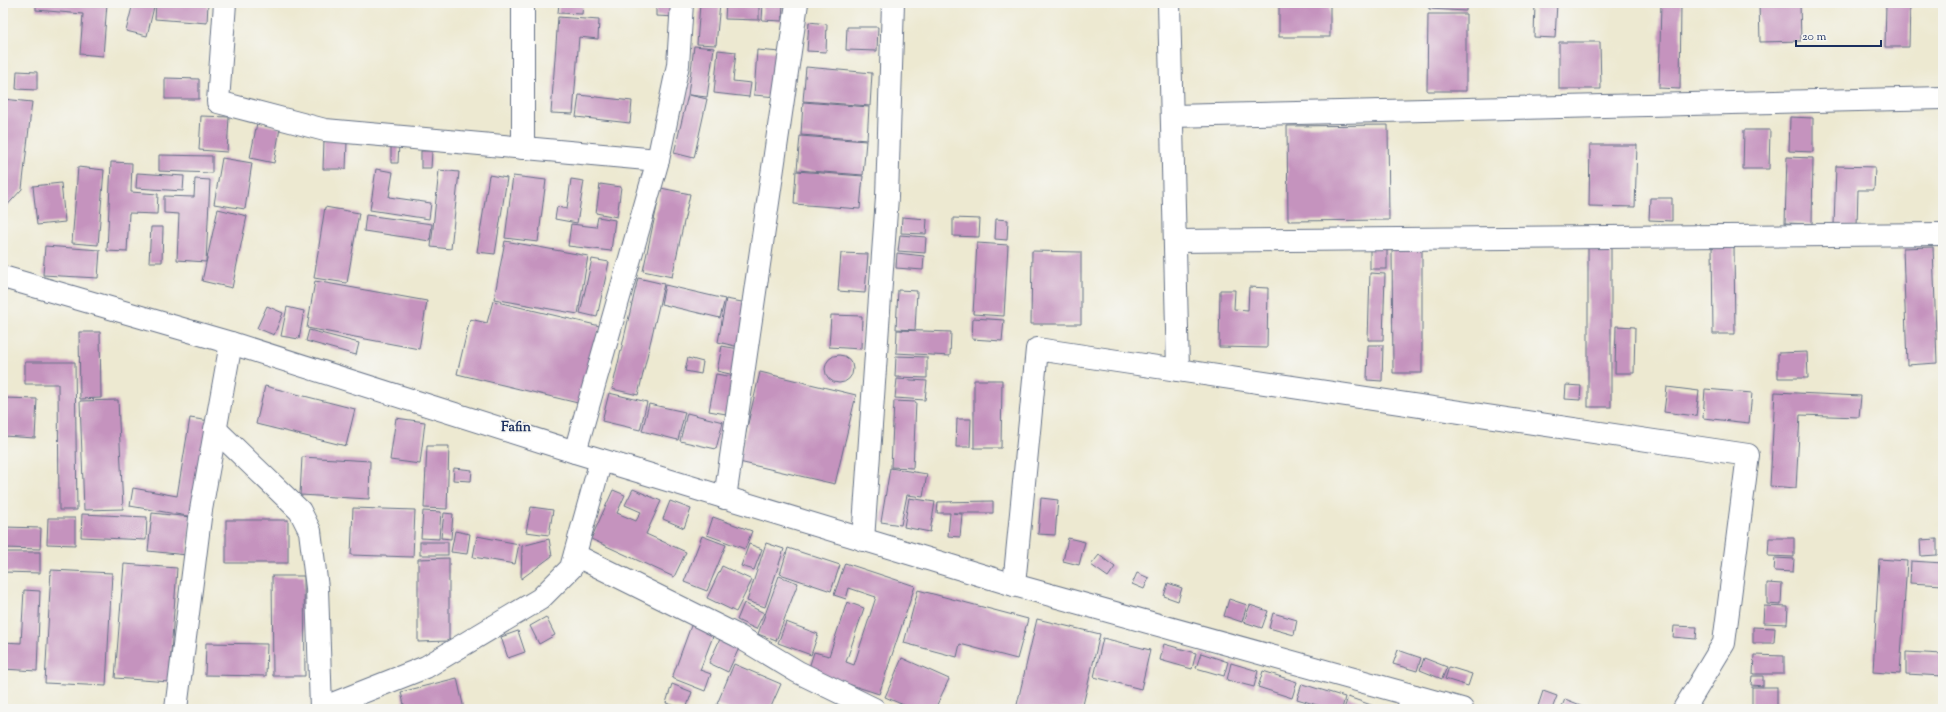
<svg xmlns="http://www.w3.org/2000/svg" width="1946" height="712" viewBox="0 0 1946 712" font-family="'Sorts Mill Goudy',serif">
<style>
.building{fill:#c593be}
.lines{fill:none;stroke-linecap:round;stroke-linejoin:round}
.minor-casing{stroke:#647086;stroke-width:24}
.major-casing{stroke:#647086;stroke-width:24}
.minor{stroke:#fff;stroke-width:22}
.major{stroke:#fff;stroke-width:22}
.labels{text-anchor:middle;stroke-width:3.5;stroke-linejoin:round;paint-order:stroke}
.quarter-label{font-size:14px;font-weight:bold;fill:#1b2f5e;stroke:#f6f6f2}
</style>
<rect width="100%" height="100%" fill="#f6f6f2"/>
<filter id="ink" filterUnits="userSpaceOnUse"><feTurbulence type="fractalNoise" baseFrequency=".025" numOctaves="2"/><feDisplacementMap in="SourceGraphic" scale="8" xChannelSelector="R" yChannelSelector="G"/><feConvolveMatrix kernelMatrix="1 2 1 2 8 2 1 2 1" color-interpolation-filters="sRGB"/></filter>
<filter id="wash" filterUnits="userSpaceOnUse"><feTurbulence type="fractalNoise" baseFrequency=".012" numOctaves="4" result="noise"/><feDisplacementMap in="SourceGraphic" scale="16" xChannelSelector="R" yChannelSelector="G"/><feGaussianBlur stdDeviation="0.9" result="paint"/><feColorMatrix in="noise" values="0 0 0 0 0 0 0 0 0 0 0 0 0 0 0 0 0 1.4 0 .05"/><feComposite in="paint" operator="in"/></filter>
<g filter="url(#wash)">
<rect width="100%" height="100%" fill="#ede9d1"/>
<g id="blocks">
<g class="building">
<polygon points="36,3 107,3 103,56 80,54 83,14 36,10"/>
<polygon points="133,3 155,3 147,36 126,31"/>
<polygon points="156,3 208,3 207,23 155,19"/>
<polygon points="559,3 583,3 582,14 558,13"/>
<polygon points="656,3 677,3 677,17 656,16"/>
<polygon points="700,3 720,3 716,45 697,44"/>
<polygon points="726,3 759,3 759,20 725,19"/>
<polygon points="763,3 783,3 782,21 762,20"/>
<rect x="1279" y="3" width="51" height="34"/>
<polygon points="1429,3 1466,3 1466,11 1429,9"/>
<polygon points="1535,3 1557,3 1555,38 1534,37"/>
<polygon points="1661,3 1681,3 1680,89 1659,88"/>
<polygon points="1759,3 1800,3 1801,41 1760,42"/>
<polygon points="1886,3 1910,3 1909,47 1885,47"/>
<polygon points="1428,14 1466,14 1466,91 1427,91"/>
<polygon points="558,17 599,20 598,39 579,37 573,114 551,113"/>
<polygon points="809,22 827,24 826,52 807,51"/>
<polygon points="847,27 878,27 877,51 846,50"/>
<polygon points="1559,42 1600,42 1601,89 1559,89"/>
<polygon points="694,46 714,48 707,97 689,95 707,99 694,158 674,153 688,95"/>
<polygon points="718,50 736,52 733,81 751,83 749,97 714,93"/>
<polygon points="757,50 780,52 777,97 754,95"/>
<polygon points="806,67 872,73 870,106 803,101"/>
<polygon points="17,71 37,72 37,90 16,89"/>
<polygon points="165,78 199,79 199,99 165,99"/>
<polygon points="579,95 632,101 630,123 576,117"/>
<polygon points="3,99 32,102 22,189 3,210"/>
<polygon points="803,102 869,107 867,140 801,135"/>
<polygon points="201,116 229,117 227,152 199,150"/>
<polygon points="1790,117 1813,118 1813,152 1789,151"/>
<polygon points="257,123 280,128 274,163 250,158"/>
<polygon points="1388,125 1389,220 1288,221 1287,126"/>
<polygon points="1744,130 1770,130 1769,169 1743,169"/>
<polygon points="800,136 866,141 863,175 797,170"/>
<polygon points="324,140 347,141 346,169 323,169"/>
<polygon points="391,144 399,144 398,163 391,163"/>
<polygon points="1590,145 1637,145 1635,207 1589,206"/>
<polygon points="421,151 432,151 431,168 421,168"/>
<polygon points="159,155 212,156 212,173 159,171"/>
<polygon points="1787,157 1813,158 1812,224 1785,223"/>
<polygon points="222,158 252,163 245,209 214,204"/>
<polygon points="111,162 132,163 131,192 158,194 157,214 129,213 127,252 107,251"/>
<polygon points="1836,166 1875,167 1874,190 1858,190 1857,226 1834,225"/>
<polygon points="78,167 104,170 98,245 72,243"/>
<polygon points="376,169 393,172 389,197 431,203 429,219 370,210"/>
<polygon points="439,170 459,172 451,249 431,247"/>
<polygon points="796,171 863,176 860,209 794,204"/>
<polygon points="137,173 184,176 183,191 136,188"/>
<polygon points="489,175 507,178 495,254 477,252"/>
<polygon points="513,176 546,180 538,242 505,238"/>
<polygon points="195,179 210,180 206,262 177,260 179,214 164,213 164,196 194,197"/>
<polygon points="571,179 584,181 577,223 555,219 557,207 567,209"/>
<polygon points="61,183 65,222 37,225 33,186"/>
<polygon points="600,184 621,187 617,217 596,213"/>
<polygon points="661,188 690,194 672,277 643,271"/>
<polygon points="1650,198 1672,198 1672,221 1649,220"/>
<polygon points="325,207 359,213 347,283 314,278"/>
<polygon points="218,209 247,216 232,288 202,281"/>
<polygon points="366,215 432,224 430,241 364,231"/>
<polygon points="598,217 615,220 611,251 568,246 571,224 596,227"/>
<polygon points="902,217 927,219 926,234 901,233"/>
<polygon points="953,218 980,219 979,237 953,236"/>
<polygon points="996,219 1008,220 1007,240 995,239"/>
<polygon points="151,227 163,227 162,262 149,262"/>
<polygon points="900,235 926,237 925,253 898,251"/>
<polygon points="505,241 588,256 578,314 494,299"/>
<polygon points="977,243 1008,245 1004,316 973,314"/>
<rect x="1588" y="243" width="23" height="164"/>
<polygon points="1712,244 1734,244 1735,334 1713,334"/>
<rect x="1370" y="245" width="17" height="24"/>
<polygon points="45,246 100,250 98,278 43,275"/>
<polygon points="1392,246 1422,246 1422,373 1393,373"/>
<polygon points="1933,247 1937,363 1907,365 1903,248"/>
<polygon points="1032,251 1081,252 1081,324 1031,324"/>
<polygon points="841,253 868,254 865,293 838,291"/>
<polygon points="897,253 924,256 923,270 896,268"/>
<polygon points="592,259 609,262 597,317 580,313"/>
<polygon points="1370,273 1385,274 1383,340 1368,340"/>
<polygon points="638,278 664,284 638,395 612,389"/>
<polygon points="315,281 427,301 419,349 307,328"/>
<polygon points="665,285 725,299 720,318 661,304"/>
<polygon points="1249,287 1268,288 1267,348 1219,347 1220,290 1235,290 1234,309 1248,310"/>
<polygon points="898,290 917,291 915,330 896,329"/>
<polygon points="726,299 747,303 739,347 718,342"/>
<polygon points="493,301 600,326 582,404 457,374 470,319 487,323"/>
<polygon points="267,306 283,313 274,335 257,328"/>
<polygon points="287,307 304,311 299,339 281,336"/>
<polygon points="831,315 862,316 861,349 829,347"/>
<polygon points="973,318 1004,320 1002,341 972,339"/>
<polygon points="1616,326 1635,327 1634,373 1615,373"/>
<polygon points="309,330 359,343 356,355 306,341"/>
<polygon points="897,330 951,332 950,356 896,353"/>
<polygon points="79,332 100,332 101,398 80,399"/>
<polygon points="1368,345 1383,345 1382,381 1367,380"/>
<polygon points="722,346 739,349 734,375 717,371"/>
<polygon points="1807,352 1808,378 1778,378 1778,353"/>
<circle cx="839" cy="369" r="14"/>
<polygon points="896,356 927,357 927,378 895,377"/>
<polygon points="688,358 703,362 701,374 685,371"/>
<polygon points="25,362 75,362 77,510 59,510 58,384 25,384"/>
<polygon points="760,372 856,395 835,484 739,462"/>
<polygon points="716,374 733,377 726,414 709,411"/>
<polygon points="897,379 927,381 925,400 895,398"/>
<polygon points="974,380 1002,380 1001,448 974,448"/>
<polygon points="1566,385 1581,386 1580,400 1565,399"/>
<polygon points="265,386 355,409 346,446 256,424"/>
<polygon points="1667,387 1699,391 1696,416 1664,412"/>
<polygon points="1705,389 1752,393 1749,423 1703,418"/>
<polygon points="1775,392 1861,396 1859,417 1800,415 1796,488 1770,486"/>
<polygon points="609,393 647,402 640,430 602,421"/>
<polygon points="3,398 37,399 35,438 3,436"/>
<polygon points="118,400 123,509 84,510 80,401"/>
<polygon points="894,401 916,402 913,468 891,467"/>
<polygon points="649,404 685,412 678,440 642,431"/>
<polygon points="687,413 723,422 716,449 680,441"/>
<polygon points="190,418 210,421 193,517 130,506 133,488 177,496"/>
<polygon points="396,418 425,422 420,464 390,460"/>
<polygon points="957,419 971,419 970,447 956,447"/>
<polygon points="427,446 449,446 447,509 424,508"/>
<polygon points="302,457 370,461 369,499 300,495"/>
<polygon points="454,468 472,470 471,481 453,480"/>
<polygon points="890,468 927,474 923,497 907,495 901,525 881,522"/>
<polygon points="633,489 661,501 646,534 686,552 674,577 591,539 613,490 625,495 617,513 636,521 641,512 625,505"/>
<polygon points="909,498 935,502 930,532 904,527"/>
<polygon points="1041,498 1058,500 1055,535 1038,534"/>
<polygon points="670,501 691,509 684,528 663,519"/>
<polygon points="993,501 993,513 953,513 962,514 960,537 948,536 950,513 937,513 938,502"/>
<polygon points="531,507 553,510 549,535 526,532"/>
<polygon points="353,508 415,510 413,557 351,555"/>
<polygon points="423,511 441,512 439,539 421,538"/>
<polygon points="152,513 191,517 187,555 148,551"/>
<polygon points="444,513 453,514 451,539 441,538"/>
<polygon points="82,514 147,517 146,540 81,537"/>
<polygon points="713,517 752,531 745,549 707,535"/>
<polygon points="48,518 75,518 75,545 47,544"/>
<rect x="226" y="520" width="62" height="43"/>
<polygon points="4,527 41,528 40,549 3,548"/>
<polygon points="455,531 470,534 467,554 451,552"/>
<polygon points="477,536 519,544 515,564 473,557"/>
<polygon points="702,536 726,545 707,591 684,582"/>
<polygon points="1068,538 1085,542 1079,565 1063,561"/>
<polygon points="1769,538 1794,538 1794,557 1768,556"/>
<polygon points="549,539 552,556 521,579 522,546"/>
<polygon points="1937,539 1937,555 1921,556 1920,540"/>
<rect x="420" y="542" width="28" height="13"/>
<polygon points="766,543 784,549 765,607 747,601"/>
<polygon points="749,544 762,549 754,570 741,566"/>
<polygon points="788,548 840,565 831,591 780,574"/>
<polygon points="3,552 40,552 40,573 3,572"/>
<polygon points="1099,555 1115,567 1108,577 1091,565"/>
<polygon points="449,558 449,641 418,642 418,559"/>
<polygon points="1775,558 1794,559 1793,572 1774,571"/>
<polygon points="1879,559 1907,561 1900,674 1873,672"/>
<polygon points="1911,561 1943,563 1943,585 1910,583"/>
<polygon points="845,563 915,586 879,694 808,671 814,652 829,656 847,602 864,608 846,662 854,665 876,597 849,588 846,599 834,595"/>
<polygon points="124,564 177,568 169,682 115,678"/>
<polygon points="722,566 752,580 736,612 707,598"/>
<polygon points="51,570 112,573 106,686 45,683"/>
<polygon points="1137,573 1149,578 1144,589 1132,584"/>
<polygon points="272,576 304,576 305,676 273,676"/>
<polygon points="779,576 798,583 776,641 758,634"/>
<polygon points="1168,583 1182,588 1178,601 1164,596"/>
<polygon points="1767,583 1782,584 1781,605 1767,604"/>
<polygon points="24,590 40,591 37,671 3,669 3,642 21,643"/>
<polygon points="918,590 1028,619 1017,659 960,644 957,657 904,643"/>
<polygon points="1229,599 1247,605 1242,622 1224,616"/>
<polygon points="744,603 764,613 756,629 737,620"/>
<polygon points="1250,605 1268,611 1262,628 1244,622"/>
<polygon points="1764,606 1788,607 1787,624 1763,623"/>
<polygon points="1273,613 1297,620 1294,635 1269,628"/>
<polygon points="546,617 555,635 539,644 530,626"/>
<polygon points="1037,619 1100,634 1082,709 1016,709"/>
<polygon points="786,622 818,634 811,655 778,643"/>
<polygon points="692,623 715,631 700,670 711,674 705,691 672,678"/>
<polygon points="1674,626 1697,627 1696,639 1673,637"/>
<polygon points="1753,627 1775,628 1774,643 1753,643"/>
<polygon points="518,631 525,652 508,658 501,637"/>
<polygon points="1103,638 1150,650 1141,689 1094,677"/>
<polygon points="720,639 739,648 728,672 709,663"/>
<polygon points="206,643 267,644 266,676 205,675"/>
<polygon points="1164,644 1196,653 1192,669 1160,660"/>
<polygon points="1398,650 1421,658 1417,671 1393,664"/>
<polygon points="1906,652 1943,654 1943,676 1906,674"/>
<polygon points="1201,653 1228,662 1224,676 1196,668"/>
<polygon points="1754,655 1784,656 1784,674 1753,674"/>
<polygon points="902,658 949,679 935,709 913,709 885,697"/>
<polygon points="1424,658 1447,667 1442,679 1420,670"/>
<polygon points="1231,663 1258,671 1254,687 1227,680"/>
<polygon points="734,664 781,684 770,709 728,709 717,704"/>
<polygon points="1449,667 1472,674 1468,686 1445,679"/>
<polygon points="1263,671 1297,682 1292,698 1258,687"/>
<polygon points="1752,676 1763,676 1763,686 1751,685"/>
<polygon points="457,678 464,709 405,709 401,692"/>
<polygon points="672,684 692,692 686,709 666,703"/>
<polygon points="1302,684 1345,697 1342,709 1330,709 1297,699"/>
<rect x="1752" y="687" width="25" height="22"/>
<polygon points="1543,691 1557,696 1552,709 1538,706"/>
<polygon points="1348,697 1374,706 1373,709 1344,709"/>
<polygon points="1565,699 1583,706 1582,709 1561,709"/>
</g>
</g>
</g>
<g filter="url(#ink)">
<use href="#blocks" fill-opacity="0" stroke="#647086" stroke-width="1"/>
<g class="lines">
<defs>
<g id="minor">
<polyline points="225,3 218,102 325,130 658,160"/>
<polyline points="1169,3 1178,370"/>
<polyline points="1172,116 1943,98"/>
<polyline points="523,148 523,3"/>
<polyline points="1175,241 1943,234"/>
<polyline points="215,429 300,511 310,531 317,588 321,708"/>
<polyline points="575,452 658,160 678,65 682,3"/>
<polyline points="725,498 797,3"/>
<polyline points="863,540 887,197 893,3"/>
<polyline points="575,555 738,636 798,672 874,709"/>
<polyline points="1014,585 1037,349 1748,455 1724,643 1684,709"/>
<polyline points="176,709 201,510 231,343"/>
<polyline points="320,709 426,667 540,599 571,568 601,460"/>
<polyline points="1408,709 1414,696"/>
</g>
<polyline id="major" points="3,277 231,343 575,452 1014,585 1462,709"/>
</defs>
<use href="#minor" class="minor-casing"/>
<use href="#major" class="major-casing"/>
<use href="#minor" class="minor"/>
<use href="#major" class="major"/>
</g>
</g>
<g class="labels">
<g class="quarter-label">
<text x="516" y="431">Fafin</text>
</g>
</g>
<rect width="1946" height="712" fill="none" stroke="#f6f6f2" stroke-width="16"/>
<path d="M1796 40v6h85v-6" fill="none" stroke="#1b2f5e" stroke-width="2"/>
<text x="1802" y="40" font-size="12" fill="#1b2f5e" stroke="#f6f6f2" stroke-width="3" paint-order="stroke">20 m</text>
</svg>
